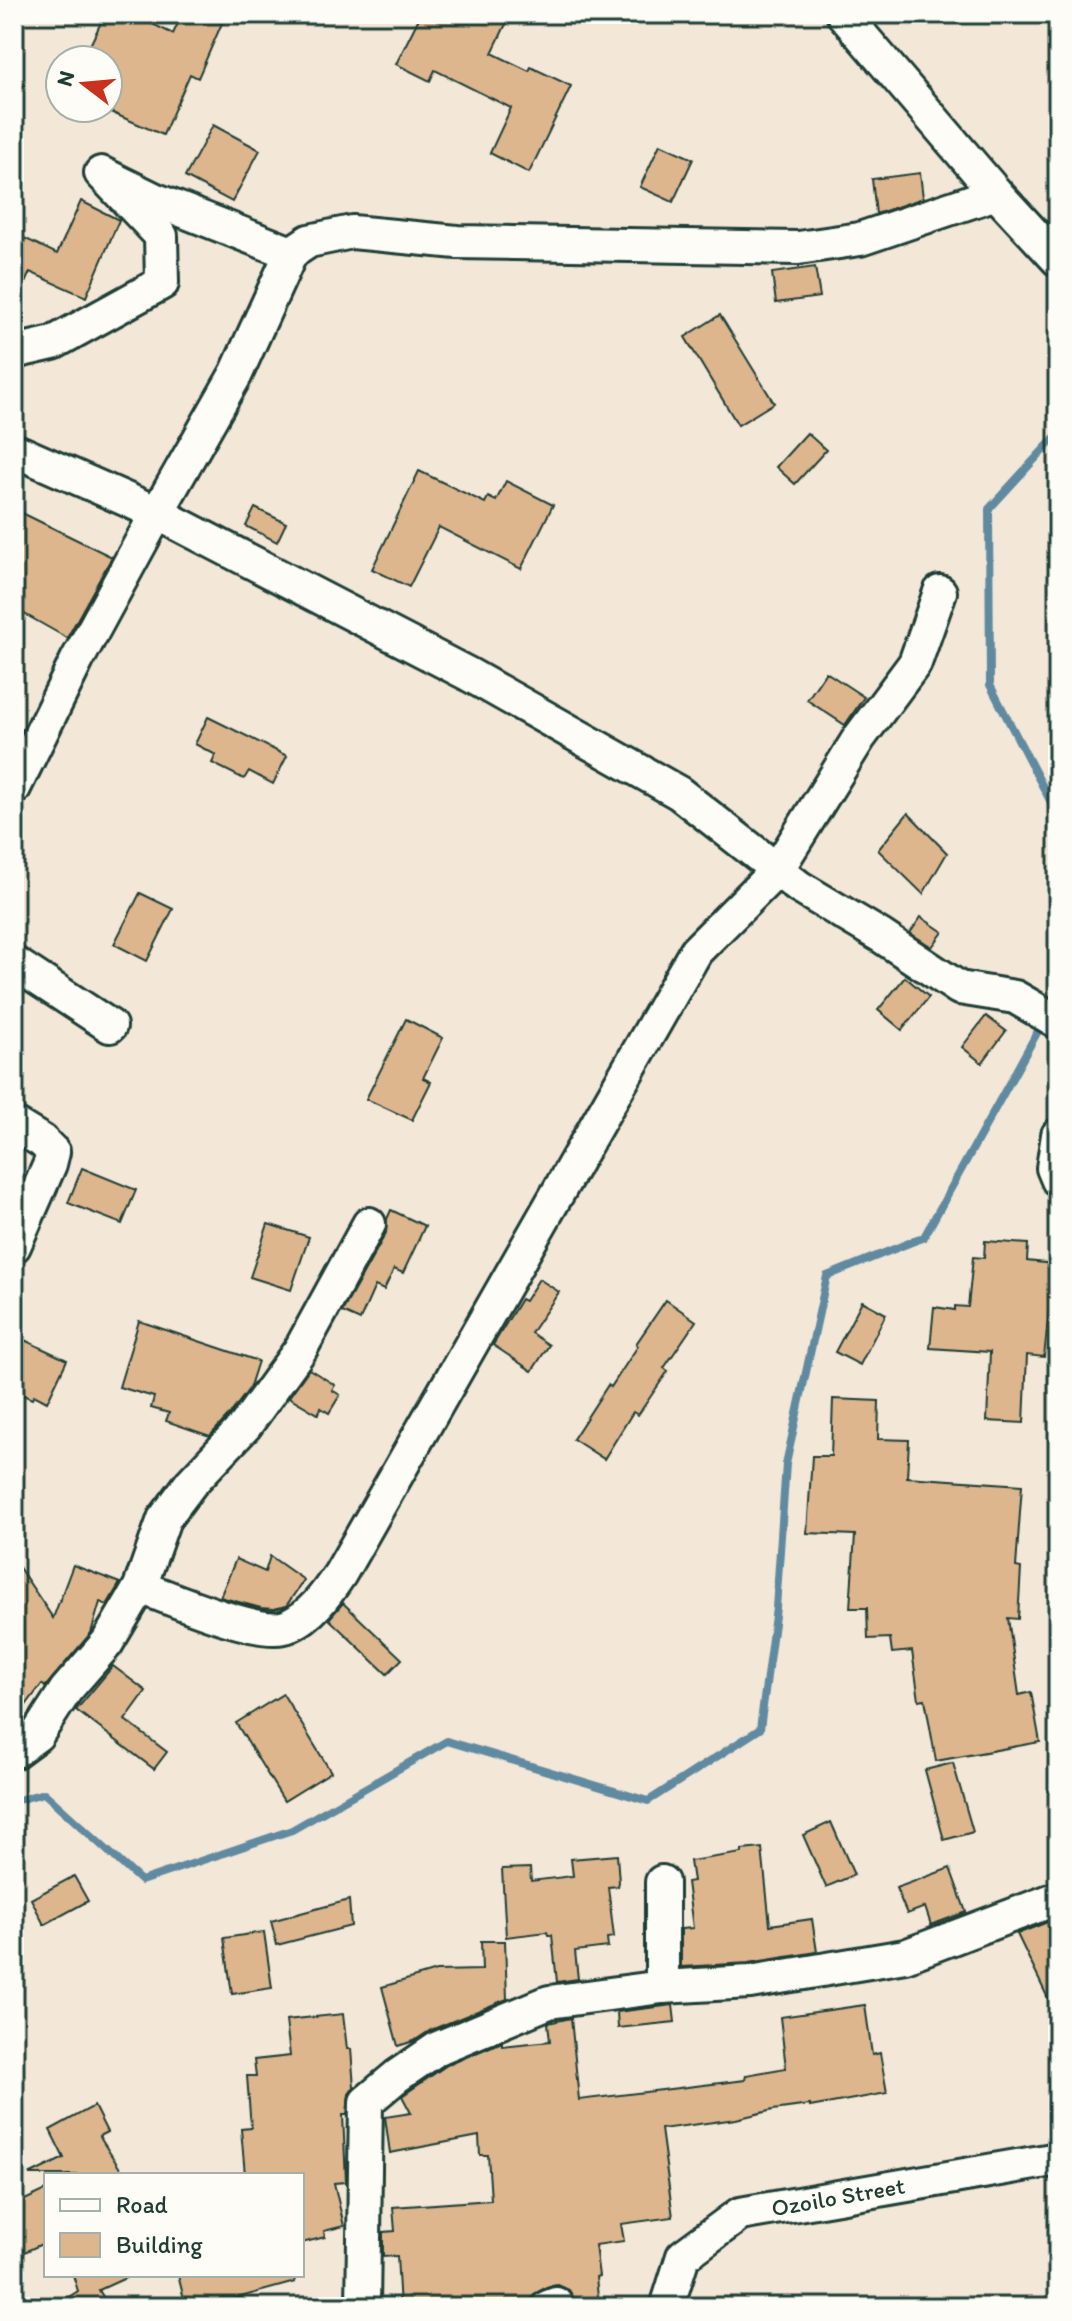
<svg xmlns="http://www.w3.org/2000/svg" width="1072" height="2321" viewBox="0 0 1072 2321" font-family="Itim,sans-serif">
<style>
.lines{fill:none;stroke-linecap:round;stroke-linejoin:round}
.stream{stroke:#608aa0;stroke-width:8}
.building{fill:#ddb68e;stroke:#1f3d34;stroke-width:2}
.minor-casing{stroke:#1f3d34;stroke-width:38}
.minor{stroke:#fdfcf7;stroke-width:32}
.labels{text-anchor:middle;stroke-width:6;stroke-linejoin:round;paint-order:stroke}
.street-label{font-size:24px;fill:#1f3d34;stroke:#fdfcf7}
</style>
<rect width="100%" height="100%" fill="#f3e7d8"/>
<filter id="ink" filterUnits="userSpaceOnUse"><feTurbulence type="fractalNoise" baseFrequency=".0125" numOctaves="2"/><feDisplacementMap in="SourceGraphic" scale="16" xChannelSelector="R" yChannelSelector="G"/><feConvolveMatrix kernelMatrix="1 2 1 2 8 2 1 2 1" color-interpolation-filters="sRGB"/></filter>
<g filter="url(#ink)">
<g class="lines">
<g class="stream">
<polyline points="1058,434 989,509 990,685 1058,816"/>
<polyline points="1049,1010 1058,994"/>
<polyline points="14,1801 44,1793 141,1881 292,1830 447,1741 648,1801 760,1729 776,1608 786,1464 827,1276 924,1237 1043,1022"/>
</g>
</g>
<g class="building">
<polygon points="105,14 132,14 173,34 182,14 226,14 198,78 190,74 163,135 108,111 108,60 83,60"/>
<polygon points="421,14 490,14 507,22 492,53 529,71 531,67 571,86 529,173 490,153 511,108 435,70 430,81 396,64"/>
<polygon points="213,125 260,150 232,202 185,177"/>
<polygon points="660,144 693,159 673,202 640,187"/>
<polygon points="920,173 923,198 876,214 872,179"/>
<polygon points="81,201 119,220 86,297 30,272 14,307 14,233 57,254"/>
<polygon points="815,267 820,297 776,303 772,273"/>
<polygon points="720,315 774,403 738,425 685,337"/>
<polygon points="807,433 826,450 795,484 776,467"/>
<polygon points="419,471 485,503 488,497 496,501 506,481 553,505 521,569 439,527 409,587 372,569"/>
<polygon points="255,508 286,523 277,542 246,526"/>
<polygon points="14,509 112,557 67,638 14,608"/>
<polygon points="826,672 864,697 845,725 807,700"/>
<polygon points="208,717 287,756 273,784 249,771 244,779 212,763 216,755 195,744"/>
<polygon points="908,813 947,853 923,894 878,850"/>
<polygon points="140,893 173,909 147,961 114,944"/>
<polygon points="921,917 943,932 932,947 910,933"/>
<polygon points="905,977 929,997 902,1030 878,1010"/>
<polygon points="986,1016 1006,1031 982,1063 962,1047"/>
<polygon points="406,1019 443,1038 423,1078 431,1082 412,1120 366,1099"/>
<polygon points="82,1168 136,1190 122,1224 68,1203"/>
<polygon points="391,1210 425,1226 403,1273 394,1269 384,1290 375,1286 360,1320 342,1312 386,1233 387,1219"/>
<polygon points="268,1224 309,1237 291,1290 250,1277"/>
<polygon points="985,1241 1028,1244 1027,1261 1054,1264 1044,1357 1027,1355 1024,1423 987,1421 990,1352 930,1348 934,1307 955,1310 955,1306 968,1307 973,1257 984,1258"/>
<polygon points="539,1279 559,1292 531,1333 549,1345 532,1371 493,1345 521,1299 525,1301"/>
<polygon points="666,1300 696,1321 664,1368 668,1371 638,1415 633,1412 604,1459 573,1439 608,1385 611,1387 638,1346 636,1344"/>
<polygon points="862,1301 886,1314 860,1365 835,1352"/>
<polygon points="139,1321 258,1361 249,1389 230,1414 210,1436 166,1421 169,1413 151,1408 154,1397 119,1387"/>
<polygon points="20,1338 67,1360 47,1402 34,1395 32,1399 14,1391 14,1351"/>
<polygon points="309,1369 335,1385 332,1390 340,1395 329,1413 321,1408 318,1414 289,1397"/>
<polygon points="833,1399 879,1401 878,1439 909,1440 907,1477 1022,1485 1016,1567 1021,1568 1018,1619 1008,1618 1019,1695 1031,1692 1040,1742 936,1761 925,1699 919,1700 912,1651 892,1653 890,1638 868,1639 867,1608 850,1608 855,1535 807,1533 812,1456 831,1456"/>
<polygon points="270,1556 304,1580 286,1606 274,1609 261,1608 220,1597 236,1559 265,1572"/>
<polygon points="14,1560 53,1618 73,1565 120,1583 107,1605 100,1602 91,1633 45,1687 42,1684 14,1721"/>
<polygon points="343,1603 402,1659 387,1674 329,1619"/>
<polygon points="113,1666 146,1691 125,1720 167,1752 154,1769 76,1710"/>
<polygon points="283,1694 331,1772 284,1801 236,1723"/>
<polygon points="953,1763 973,1832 944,1840 925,1770"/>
<polygon points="831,1822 854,1875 826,1887 803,1835"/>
<polygon points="762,1848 770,1925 812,1919 817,1952 748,1963 681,1967 681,1929 693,1928 687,1882 693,1881 690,1861 742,1853 742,1850"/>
<polygon points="617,1855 619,1882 618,1886 608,1887 614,1937 607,1938 608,1947 575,1951 578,1979 557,1982 552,1935 548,1935 547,1932 506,1937 502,1869 530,1868 531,1881 573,1876 571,1859"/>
<polygon points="950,1868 966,1912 931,1925 925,1907 907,1914 896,1888"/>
<polygon points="74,1876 88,1901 44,1925 31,1899"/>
<polygon points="349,1900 351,1926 277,1945 271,1921"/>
<polygon points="1058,1918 1058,2019 1017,1934"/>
<polygon points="264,1932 272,1988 232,1994 224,1938"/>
<polygon points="481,1941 505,1941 507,1999 431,2030 414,2041 398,2046 382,1987 436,1971 482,1970"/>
<polygon points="673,2005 675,2022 618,2028 617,2012"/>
<polygon points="865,2005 872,2055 880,2053 887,2093 810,2107 810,2105 773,2110 736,2119 661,2129 673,2217 621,2224 624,2241 595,2245 599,2276 596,2277 599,2307 575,2307 574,2298 569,2290 558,2285 549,2286 534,2294 529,2306 400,2307 397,2256 383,2257 383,2232 395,2231 393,2207 491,2200 488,2155 480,2155 479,2136 390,2153 385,2117 411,2113 402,2096 447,2065 502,2042 502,2046 550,2041 548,2023 571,2018 579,2100 745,2080 746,2075 786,2068 780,2017"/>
<polygon points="343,2014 347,2049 351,2049 354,2087 349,2094 347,2115 343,2115 346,2182 334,2183 344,2226 324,2231 325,2237 302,2243 302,2175 245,2175 241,2129 251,2128 247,2076 256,2076 254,2060 290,2056 286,2020"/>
<polygon points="94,2106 107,2132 99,2136 124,2175 29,2175 64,2158 50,2130"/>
<polygon points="46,2190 46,2242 14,2257 14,2205"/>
<polygon points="73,2275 132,2275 99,2290 109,2307 53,2307 78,2291"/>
<polygon points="178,2275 294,2275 295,2282 219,2303 220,2307 186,2307"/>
</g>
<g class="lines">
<defs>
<g id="minor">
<polyline points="843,14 996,193 1058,260"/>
<polyline points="14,352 53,343 162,283 161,236 101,173 156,200 291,253"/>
<polyline points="14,450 157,513 468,674 679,793 799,887 881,936 959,988 1015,997 1058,1022"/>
<polyline points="14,788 77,660 157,513 236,374 291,253 309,241 352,232 457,242 798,248 860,239 996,193"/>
<polyline points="14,963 110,1026"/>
<polyline points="14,1124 42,1141 53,1152 50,1164 14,1246"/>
<polyline points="1058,1135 1053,1168 1058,1180"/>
<path d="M140,1587c31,11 121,51 148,39 23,-10 38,-31 52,-52l356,-623 81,-81 82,-132 56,-75 25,-71"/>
<polyline points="14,1752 37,1735 66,1690 107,1643 140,1587 164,1519 191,1483 245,1426 300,1350 369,1224"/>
<polyline points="662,1987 662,1882"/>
<polyline points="363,2307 366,2102 397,2076 438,2048 549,2002 662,1987 750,1982 905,1956 1058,1898"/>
<polyline points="548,2307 556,2304"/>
<polyline points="667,2307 683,2256 740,2214 1058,2159"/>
</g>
</defs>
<use href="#minor" class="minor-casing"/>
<use href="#minor" class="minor"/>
</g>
</g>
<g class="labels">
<g class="street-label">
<text transform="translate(838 2197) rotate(-10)" y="8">Ozoilo Street</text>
</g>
</g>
<rect width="1072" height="2321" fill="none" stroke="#fdfcf7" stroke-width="48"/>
<rect x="24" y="24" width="1024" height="2273" fill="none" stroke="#1f3d34" stroke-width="3" filter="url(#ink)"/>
<rect x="44" y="2173" width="260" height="104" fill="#fdfcf7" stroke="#a4b0a9" stroke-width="2"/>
<rect x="60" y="2199" width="40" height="12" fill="#fdfcf7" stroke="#a4b0a9" stroke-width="2"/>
<text x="116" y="2213" font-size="24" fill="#1f3d34">Road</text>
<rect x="60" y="2233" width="40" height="24" fill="#ddb68e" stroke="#a4b0a9" stroke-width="2"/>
<text x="116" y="2253" font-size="24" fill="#1f3d34">Building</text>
<g transform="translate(84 84) rotate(286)"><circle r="38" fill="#fdfcf7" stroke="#a4b0a9" stroke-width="2"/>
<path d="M0-6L14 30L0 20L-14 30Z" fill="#c8321e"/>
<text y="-12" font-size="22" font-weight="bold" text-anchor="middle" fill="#1f3d34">N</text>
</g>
</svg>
